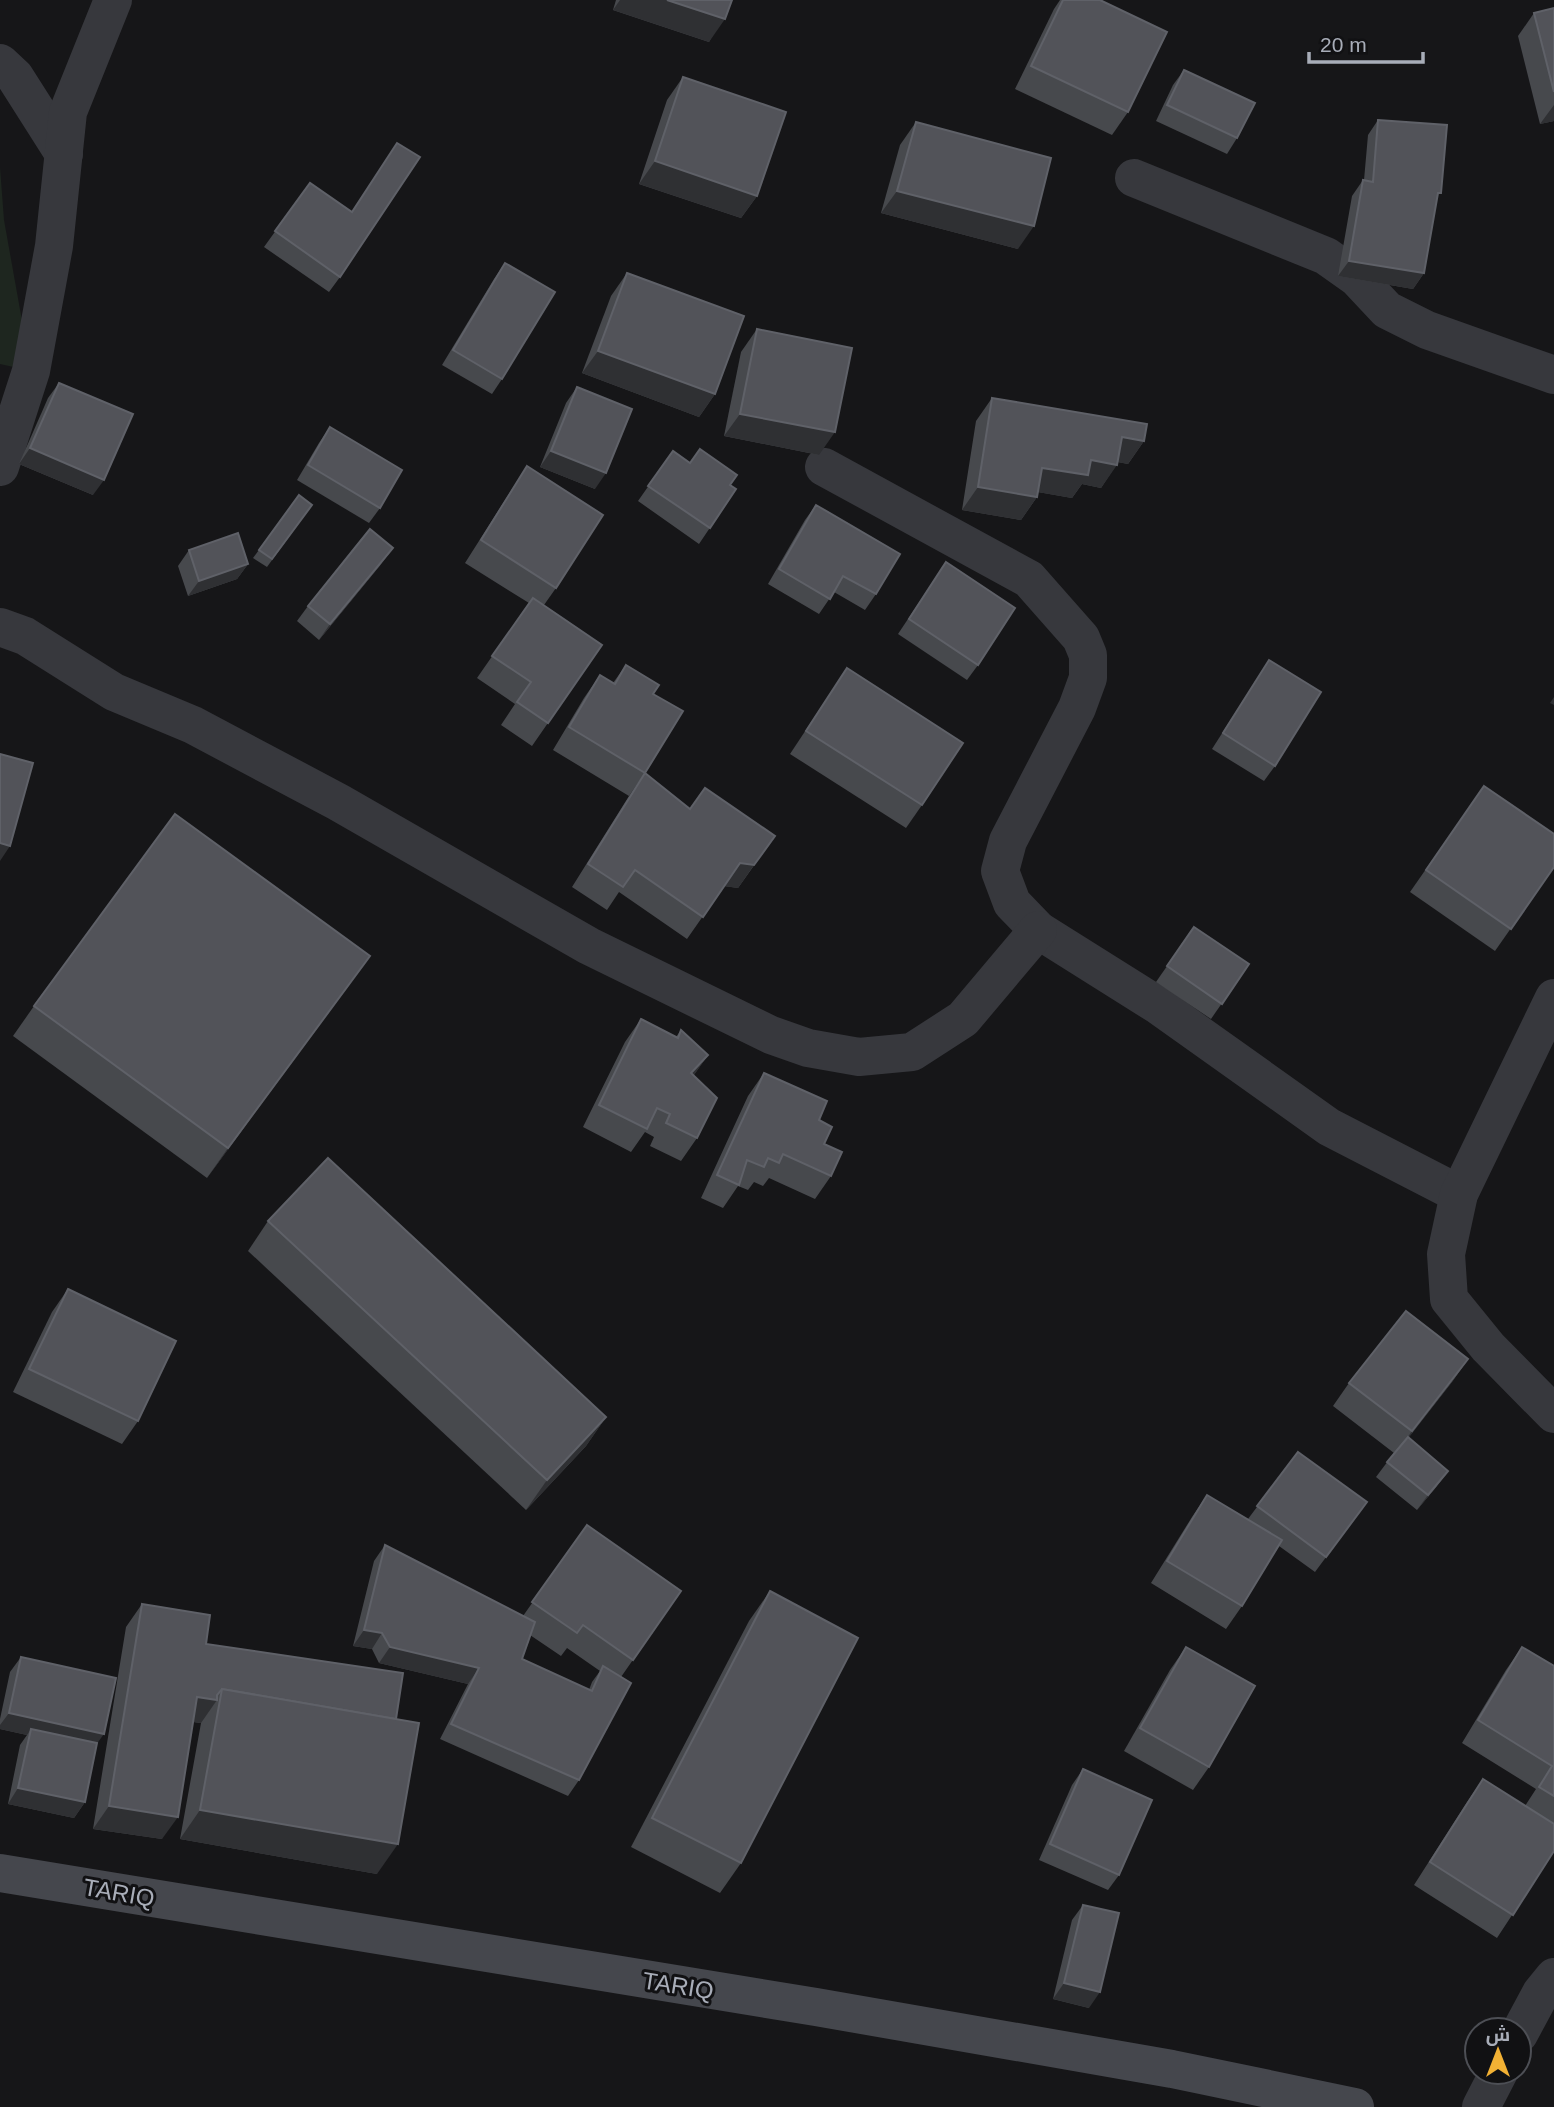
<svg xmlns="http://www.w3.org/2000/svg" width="1554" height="2107" viewBox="0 0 1554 2107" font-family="Arial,Cairo,sans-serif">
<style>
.green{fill:#1e261f}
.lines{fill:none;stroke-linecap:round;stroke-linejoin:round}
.street{stroke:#37383d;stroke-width:38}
.secondary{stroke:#45474d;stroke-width:38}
.wall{fill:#47494d;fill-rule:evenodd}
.shaded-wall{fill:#2f3033}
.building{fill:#525359;stroke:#5f6168;stroke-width:2}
.labels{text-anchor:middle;stroke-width:6;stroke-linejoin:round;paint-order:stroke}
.street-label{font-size:24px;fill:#a8adb8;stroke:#111113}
</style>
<rect width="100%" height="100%" fill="#161618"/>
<polygon class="green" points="0,167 4,220 31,371 0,364"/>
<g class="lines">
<g class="street">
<polyline points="0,63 15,77 64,154"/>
<polyline points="1134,178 1326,256 1357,278 1387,310 1427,330 1554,375"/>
<polyline points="0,467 31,371 54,246 68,112 113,0"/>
<polyline points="824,467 1029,579 1081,638 1088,655 1088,678 1077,708 1008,841 1000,871 1012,903 1038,930 1159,1006 1329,1127 1459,1194"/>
<polyline points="0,627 25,636 114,692 193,725 338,802 589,946 771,1035 808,1048 859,1057 912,1052 963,1019 1038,930"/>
<polyline points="1554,998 1459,1194 1446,1254 1449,1299 1488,1347 1554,1414"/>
<polyline points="1519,2034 1541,1993 1554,1977"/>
<polyline points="1481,2107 1499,2072"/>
</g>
<polyline class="secondary" points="0,1873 816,2007 1172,2069 1355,2107"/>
</g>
<g class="wall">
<polygon points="616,0 732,0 709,42 613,10"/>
<polygon points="1060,0 1063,0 1128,112 1112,135 1015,89 1054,9"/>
<polygon points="1554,8 1554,121 1540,124 1518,36 1534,13"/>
<polygon points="1184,70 1237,138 1227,154 1156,121 1173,85"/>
<polygon points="683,77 757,196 741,218 639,184 667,100"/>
<polygon points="1378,120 1437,199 1424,273 1413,289 1338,276 1352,196 1363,180 1364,180 1368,135"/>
<polygon points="916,122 1018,249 881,213 900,145"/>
<polygon points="397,143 340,277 329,292 264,247 310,183 352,212"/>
<polygon points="505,263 502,379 492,394 442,365 494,279"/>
<polygon points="627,273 715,394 699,417 582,373 611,296"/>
<polygon points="757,329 819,455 724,436 741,352"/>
<polygon points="59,383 93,495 19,464 48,398"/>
<polygon points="577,387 595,489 540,467 566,403"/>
<polygon points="992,398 1144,441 1128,464 1118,462 1101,488 1082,484 1072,498 1038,492 1037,497 1021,520 962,510 976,421"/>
<polygon points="330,427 380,508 369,523 297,480 319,443"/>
<polygon points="673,451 690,463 736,489 699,544 638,501"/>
<polygon points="527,466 556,588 544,605 602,645 532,746 501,725 515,704 477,678 529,603 465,563 512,489"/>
<polygon points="299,495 312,505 267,567 253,558"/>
<polygon points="816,505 876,594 865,610 834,592 819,614 768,584 805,520"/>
<polygon points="189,550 248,564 237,579 188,596 178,566"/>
<polygon points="946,562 978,665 967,680 898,634"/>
<polygon points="382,563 319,640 297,621 308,606"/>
<polygon points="1269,660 1275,766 1264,781 1212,749"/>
<polygon points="626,665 653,694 645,773 629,796 553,750 584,698 600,675 613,683"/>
<polygon points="847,668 922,805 906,828 790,754"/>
<polygon points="645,773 690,809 775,836 738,888 724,886 687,939 619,892 607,910 572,887 629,796"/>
<polygon points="1484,786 1554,867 1495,951 1410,892"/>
<polygon points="1194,927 1249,964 1211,1019 1156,982"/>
<polygon points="369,956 207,1178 13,1036 34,1006"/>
<polygon points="641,1019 676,1037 681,1030 708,1055 693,1076 697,1138 681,1161 650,1146 654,1137 645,1132 631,1152 583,1127 625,1042"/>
<polygon points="764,1073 819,1120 831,1176 815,1199 769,1178 763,1186 754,1182 748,1190 738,1186 723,1208 701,1198 748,1096"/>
<polygon points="268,1221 606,1417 586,1446 526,1510 248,1251"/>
<polygon points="68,1289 138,1421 122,1444 13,1392 52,1312"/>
<polygon points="1468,1359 1452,1382 1408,1438 1437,1486 1417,1510 1376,1477 1394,1453 1333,1406 1349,1383"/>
<polygon points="1298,1452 1367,1502 1315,1572 1279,1546 1242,1606 1226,1629 1151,1583 1192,1517 1207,1495 1248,1519"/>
<path d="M587,1525l94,66 -60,86 -42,103 -11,16 -128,-57 28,-55 -89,-21 -7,-14 -19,-3 21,-85 11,-16 138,71zM530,1635l31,21 6,-8 33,23 -8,11 -3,8 -67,-31z"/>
<polygon points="770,1591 741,1863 720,1893 631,1847 749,1621"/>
<polygon points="142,1604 206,1644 396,1719 377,1874 180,1839 201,1723 193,1722 162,1839 93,1829 126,1627"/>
<polygon points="1186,1647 1209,1767 1193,1790 1124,1751 1170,1670"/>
<polygon points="1522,1647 1554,1666 1554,1851 1497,1938 1414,1885 1467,1802 1483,1779 1525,1806 1536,1789 1462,1743 1506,1670"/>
<polygon points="21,1657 97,1743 85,1802 74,1818 8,1804 20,1745 27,1735 0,1729 0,1719 10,1672"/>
<polygon points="1083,1769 1119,1875 1108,1890 1039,1860 1072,1785"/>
<polygon points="1083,1905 1089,2008 1053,1999 1072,1920"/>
</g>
<g class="shaded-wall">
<polygon points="620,0 667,0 725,19 709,42 613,10"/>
<polygon points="1554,105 1554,121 1540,124"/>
<polygon points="655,161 757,196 741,218 639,184"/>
<polygon points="897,191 1034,226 1018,249 881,213"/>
<polygon points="1349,261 1424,273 1413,289 1338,276"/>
<polygon points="598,351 715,394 699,417 582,373"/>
<polygon points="740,414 835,432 819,455 724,436"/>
<polygon points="1122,437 1144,441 1128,464 1106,460"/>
<polygon points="30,448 104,480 93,495 19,464"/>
<polygon points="551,451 606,473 595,489 540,467"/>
<polygon points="1091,460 1117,465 1101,488 1082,484 1072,498 1026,490 1042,468"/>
<polygon points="978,487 1037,497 1021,520 962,510"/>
<polygon points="393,548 382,563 319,640 330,624"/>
<polygon points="248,564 237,579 188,596 199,581"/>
<polygon points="1554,697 1554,705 1550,703"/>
<polygon points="0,843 10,846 0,861"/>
<polygon points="740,863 754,865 738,888 724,886"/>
<polygon points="370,956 349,985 207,1178 228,1148"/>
<polygon points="708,1055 692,1078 691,1073"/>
<polygon points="1468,1359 1452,1382 1396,1454 1412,1431"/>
<polygon points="606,1417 586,1446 526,1510 547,1480"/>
<polygon points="1448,1471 1437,1486 1417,1510 1428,1495"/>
<polygon points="364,1630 382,1633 372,1649 353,1646"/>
<polygon points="390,1647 479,1668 468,1684 379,1663"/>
<polygon points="197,1697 217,1700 201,1723 181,1720"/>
<polygon points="9,1713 104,1734 93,1749 31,1729 27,1735 0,1729 0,1725"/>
<polygon points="18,1788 85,1802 74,1818 8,1804"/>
<polygon points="109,1806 178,1817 162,1839 93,1829"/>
<polygon points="200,1810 398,1844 377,1874 180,1839"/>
<polygon points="1064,1983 1100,1992 1089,2008 1053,1999"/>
</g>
<g class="building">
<polygon points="667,0 732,0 725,19"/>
<polygon points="1063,0 1100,0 1167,32 1128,112 1031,66"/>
<polygon points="1554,8 1554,92 1534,13"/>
<polygon points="1184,70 1255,103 1237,138 1167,105"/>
<polygon points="683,77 786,112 757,196 655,161"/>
<polygon points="1378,120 1447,125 1441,193 1438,193 1424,273 1349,261 1363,180 1373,182"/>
<polygon points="916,122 1051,158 1034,226 897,191"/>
<polygon points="397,143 420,157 340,277 275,231 310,183 352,212"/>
<polygon points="505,263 555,292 502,379 453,350"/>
<polygon points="627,273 744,316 715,394 598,351"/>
<polygon points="757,329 852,348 835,432 740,414"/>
<polygon points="59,383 133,414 104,480 30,448"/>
<polygon points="577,387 632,409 606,473 551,451"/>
<polygon points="992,398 1147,424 1144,441 1122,437 1117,465 1091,460 1088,475 1042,468 1037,497 978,487"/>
<polygon points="330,427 402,470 380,508 308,465"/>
<polygon points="700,449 737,475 730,485 736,489 710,528 648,486 673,451 690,463"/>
<polygon points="527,466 603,515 556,588 481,540"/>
<polygon points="299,495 312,505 272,559 259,550"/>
<polygon points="816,505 900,554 876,594 843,576 830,599 779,569"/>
<polygon points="370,529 393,548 330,624 308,606"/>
<polygon points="238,533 248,564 199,581 189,550"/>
<polygon points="946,562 1015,608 978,665 909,619"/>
<polygon points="533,598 602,645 548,723 517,702 531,682 492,656"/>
<polygon points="1269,660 1321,692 1275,766 1223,733"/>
<polygon points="626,665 659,685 653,694 683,711 645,773 569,727 600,675 615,684"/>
<polygon points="847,668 963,743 922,805 806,731"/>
<polygon points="0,754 33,763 10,846 0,843"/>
<polygon points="645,773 690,809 705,788 775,836 754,865 740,863 703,917 635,870 623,887 588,864"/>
<polygon points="1484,786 1554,834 1554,867 1511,929 1426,870"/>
<polygon points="175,814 370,956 228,1148 34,1006"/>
<polygon points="1194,927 1249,964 1222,1004 1167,966"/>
<polygon points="641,1019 678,1038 681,1030 708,1055 691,1073 717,1098 697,1138 666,1123 670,1114 657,1108 647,1129 599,1105"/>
<polygon points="764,1073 827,1101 819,1120 832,1127 824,1144 842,1152 831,1176 783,1154 779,1163 768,1158 764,1167 747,1160 739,1185 717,1175"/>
<polygon points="328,1158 606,1417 547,1480 268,1221"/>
<polygon points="68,1289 176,1341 138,1421 29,1369"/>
<polygon points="1406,1311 1468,1359 1412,1431 1349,1383"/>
<polygon points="1408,1437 1448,1471 1428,1495 1387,1462"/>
<polygon points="1298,1452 1367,1502 1326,1557 1257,1506"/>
<polygon points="1207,1495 1282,1540 1242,1606 1167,1561"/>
<polygon points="587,1525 681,1591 633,1660 583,1625 577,1633 532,1602"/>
<polygon points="385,1545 535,1622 522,1659 592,1691 603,1666 631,1683 579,1780 451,1724 479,1668 390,1647 382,1633 364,1630"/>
<polygon points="770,1591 858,1638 741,1863 652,1818"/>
<polygon points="142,1604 210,1615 206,1644 403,1673 396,1719 222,1689 217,1695 217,1700 197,1697 178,1817 109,1806"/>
<polygon points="1186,1647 1255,1686 1209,1767 1140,1728"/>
<polygon points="1522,1647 1554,1666 1554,1796 1539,1787 1552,1766 1478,1720"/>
<polygon points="21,1657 116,1678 104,1734 9,1713"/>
<polygon points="222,1689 419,1723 398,1844 200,1810"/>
<polygon points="31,1729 97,1743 85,1802 18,1788"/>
<polygon points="1083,1769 1152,1800 1119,1875 1050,1844"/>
<polygon points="1483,1779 1554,1824 1554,1851 1513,1915 1430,1862"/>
<polygon points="1083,1905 1119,1913 1100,1992 1064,1983"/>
</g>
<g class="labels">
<g class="street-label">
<text transform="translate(119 1893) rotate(10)" y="8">TARIQ</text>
<text transform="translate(678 1986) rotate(9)" y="8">TARIQ</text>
</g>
</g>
<g transform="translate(1498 2051)"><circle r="33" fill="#111113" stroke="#4d4f55" stroke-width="2"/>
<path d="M0-5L12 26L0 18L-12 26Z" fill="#f2b134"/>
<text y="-10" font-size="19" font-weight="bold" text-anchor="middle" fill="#a8adb8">ش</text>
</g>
<path d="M1309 52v10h114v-10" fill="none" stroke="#a8adb8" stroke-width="3.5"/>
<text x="1320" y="52" font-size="21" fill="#a8adb8" stroke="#111113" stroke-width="5" paint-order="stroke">20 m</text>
</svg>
